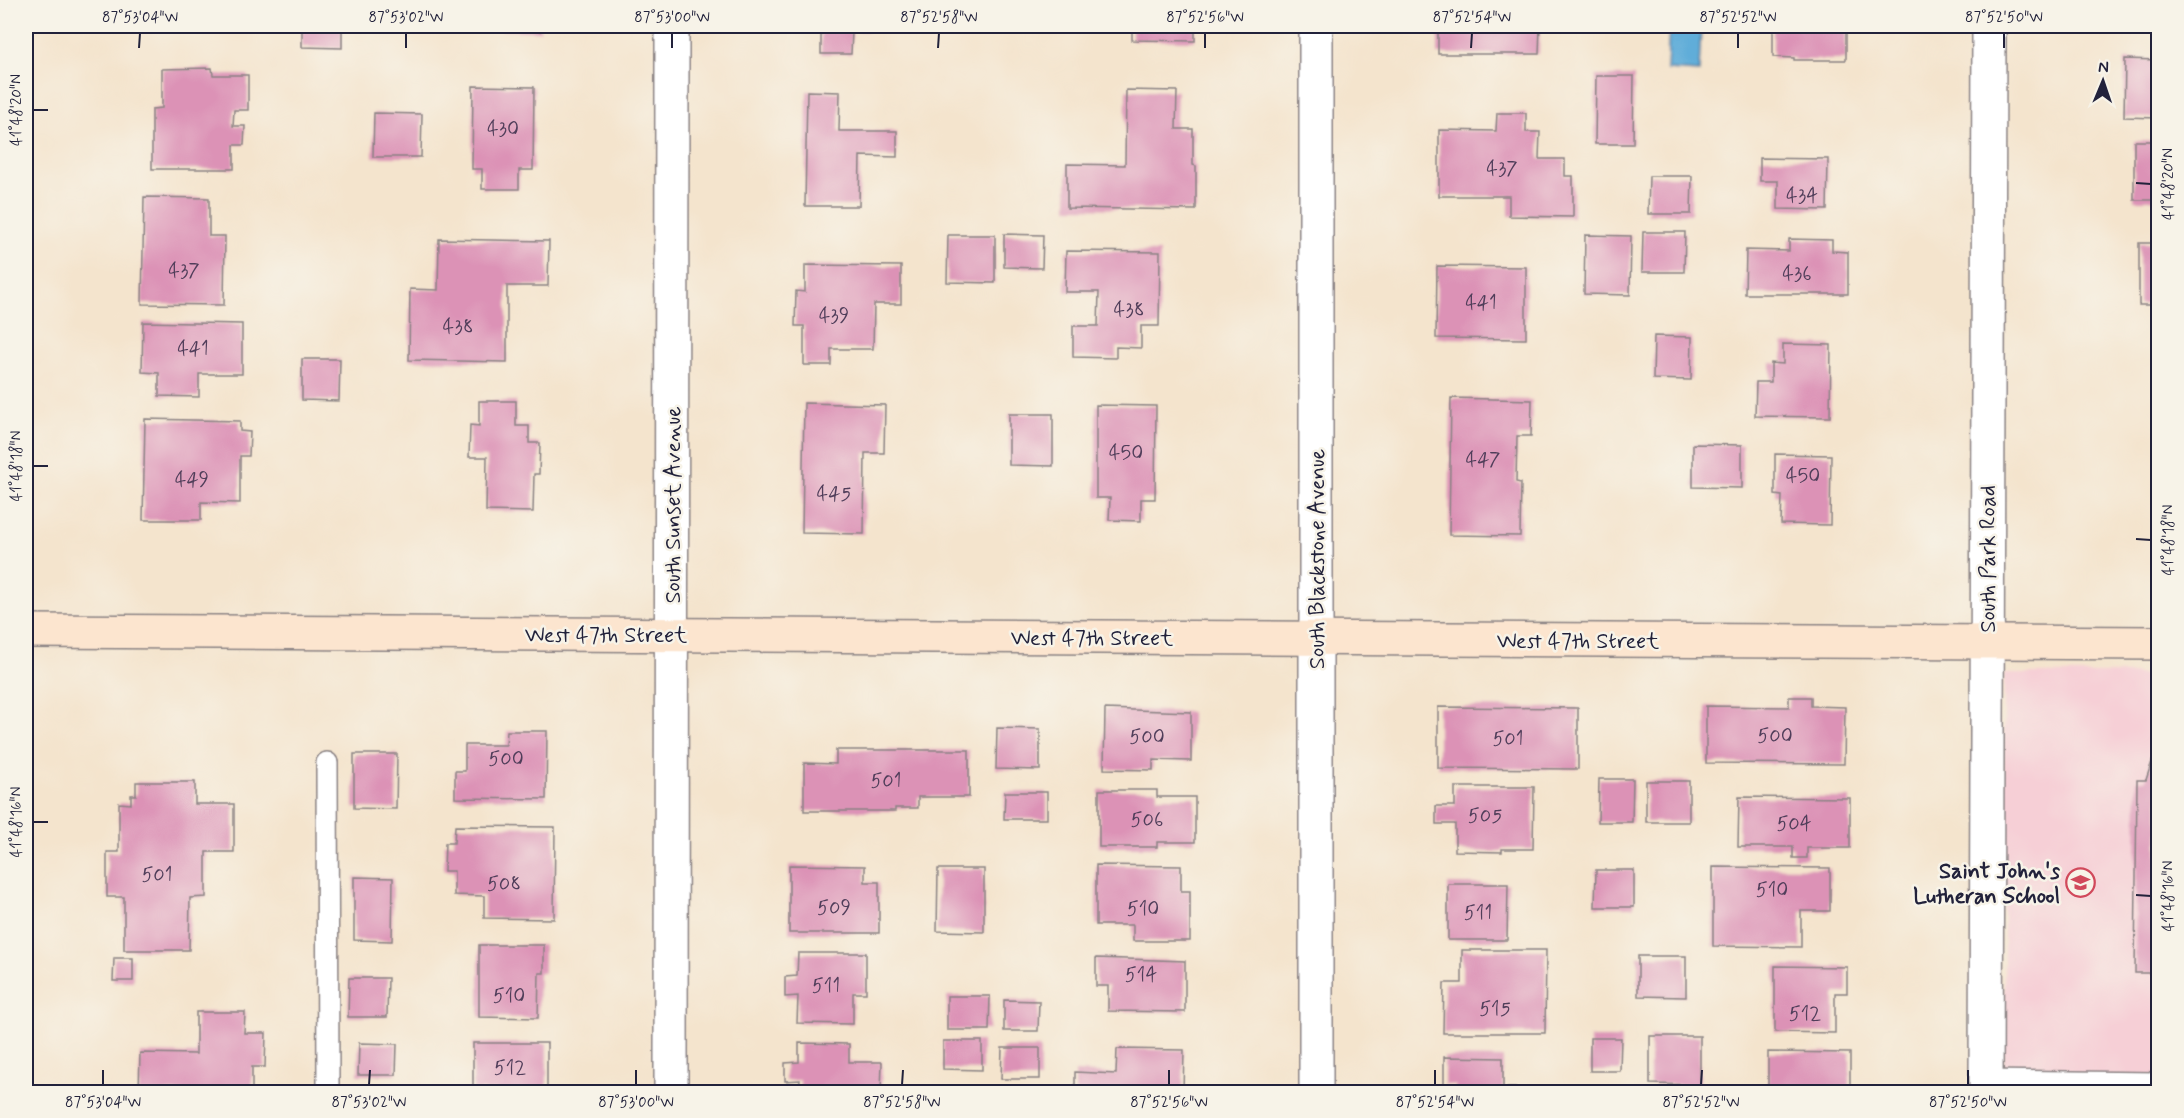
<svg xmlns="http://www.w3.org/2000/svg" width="2184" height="1118" viewBox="0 0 2184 1118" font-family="Mynerve,sans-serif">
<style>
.built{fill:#f6cfd6}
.water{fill:#60add9;stroke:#41688a;stroke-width:1.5}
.building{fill:#dc92b6}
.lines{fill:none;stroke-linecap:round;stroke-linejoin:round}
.service-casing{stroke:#8b8384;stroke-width:24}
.minor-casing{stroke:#8b8384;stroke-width:36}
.secondary-casing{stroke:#8b8384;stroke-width:36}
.service{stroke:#fff;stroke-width:21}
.minor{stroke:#fff;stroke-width:33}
.secondary{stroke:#fce5cf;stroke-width:33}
.ticks{fill:none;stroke:#22223b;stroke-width:2}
.labels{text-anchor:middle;stroke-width:5;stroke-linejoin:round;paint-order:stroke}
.number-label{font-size:20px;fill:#503e5a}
.street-label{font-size:22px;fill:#22223b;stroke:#f7f3e8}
.poi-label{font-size:22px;font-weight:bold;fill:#22223b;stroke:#f7f3e8;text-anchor:end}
.neatline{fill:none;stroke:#22223b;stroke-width:2}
.ticks-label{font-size:15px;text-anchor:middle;fill:#22223b}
</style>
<rect width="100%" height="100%" fill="#f7f3e8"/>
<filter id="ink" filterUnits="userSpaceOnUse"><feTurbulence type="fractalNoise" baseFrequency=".0167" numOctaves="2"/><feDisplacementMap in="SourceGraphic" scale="12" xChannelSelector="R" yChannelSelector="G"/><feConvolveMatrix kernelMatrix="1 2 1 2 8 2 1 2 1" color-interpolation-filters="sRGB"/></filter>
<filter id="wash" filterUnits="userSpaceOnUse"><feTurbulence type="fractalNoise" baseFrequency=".008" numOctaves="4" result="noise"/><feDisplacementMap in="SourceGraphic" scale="24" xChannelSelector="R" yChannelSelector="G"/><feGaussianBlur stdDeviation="1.35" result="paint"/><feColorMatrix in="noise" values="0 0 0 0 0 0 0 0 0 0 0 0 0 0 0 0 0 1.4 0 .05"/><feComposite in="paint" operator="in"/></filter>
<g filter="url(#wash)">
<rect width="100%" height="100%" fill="#f4e4cd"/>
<rect class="built" x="2004" y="674" width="154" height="418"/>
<polygon class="water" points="1669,26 1701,26 1699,72 1667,70"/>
<g id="blocks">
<g class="building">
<polygon points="302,26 342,26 342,48 302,47"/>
<polygon points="500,26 540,26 540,31 500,30"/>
<polygon points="828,26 869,26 869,31 852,31 851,54 821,54 821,31 828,30"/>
<polygon points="1132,26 1195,26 1195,41 1132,40"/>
<polygon points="1438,26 1540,26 1539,54 1438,54"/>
<polygon points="1773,26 1846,26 1846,60 1794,60 1794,58 1773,57"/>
<polygon points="2125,59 2158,60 2158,118 2124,117"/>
<polygon points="212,68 213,75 248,75 248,110 234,110 233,126 245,126 244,145 234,145 234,169 152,169 152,109 162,108 162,69"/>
<polygon points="1596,76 1634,76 1633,144 1595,144"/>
<polygon points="473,86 534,87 533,170 519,170 519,189 482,189 482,169 472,169"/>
<polygon points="1126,90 1177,91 1176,129 1193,129 1193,165 1196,166 1196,210 1067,208 1067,164 1125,165"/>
<polygon points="807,91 840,92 839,131 897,131 897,157 860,156 859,206 805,206"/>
<polygon points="374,113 422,114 421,157 373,157"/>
<polygon points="1497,113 1526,113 1526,132 1540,132 1539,159 1565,159 1565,176 1573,176 1573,217 1509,216 1509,196 1439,196 1439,130 1496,131"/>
<rect x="2134" y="141" width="24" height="59"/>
<polygon points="1760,158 1828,159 1827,210 1778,209 1778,181 1760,181"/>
<polygon points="1649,176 1692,176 1691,214 1648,214"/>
<polygon points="144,197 209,198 209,236 225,236 224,305 142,304"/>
<polygon points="1643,232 1685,232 1684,272 1642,272"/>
<polygon points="1004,234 1043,235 1042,268 1004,267"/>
<polygon points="948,235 995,235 995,283 947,282"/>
<polygon points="1585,235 1631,236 1630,295 1584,294"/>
<polygon points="439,239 549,241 548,286 507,286 507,362 409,360 410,289 438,290"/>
<polygon points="1789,239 1832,240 1832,251 1848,252 1848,294 1745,294 1746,250 1789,251"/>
<rect x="2139" y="243" width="19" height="62"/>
<polygon points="1066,251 1160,252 1159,326 1141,326 1141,348 1116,347 1116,358 1073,357 1073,326 1098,326 1099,292 1065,292"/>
<polygon points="805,265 901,266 901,304 874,304 873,349 831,349 831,365 804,365 804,326 795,326 796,291 805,292"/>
<polygon points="1437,266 1526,267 1526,339 1436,338"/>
<polygon points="143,322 242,324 242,374 199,374 199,397 159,396 159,373 142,372"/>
<polygon points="1654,336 1692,337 1691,380 1653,379"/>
<polygon points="1783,344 1831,345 1830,417 1755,416 1756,382 1771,382 1771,363 1783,364"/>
<rect x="2156" y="351" width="2" height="33"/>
<polygon points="302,359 340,359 339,401 302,400"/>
<polygon points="1451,398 1532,400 1531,436 1517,436 1516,482 1521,483 1520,536 1449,535"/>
<polygon points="479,401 516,401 516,426 529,426 529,443 540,443 539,474 534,474 533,512 486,511 487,457 469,457 470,425 479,426"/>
<polygon points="804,403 885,405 884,453 865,453 864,534 802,533"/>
<polygon points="1096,405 1156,406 1155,499 1141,499 1141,521 1109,520 1110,498 1096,498"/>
<polygon points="1009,414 1053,414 1053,466 1009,465"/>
<polygon points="145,419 240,421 240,431 250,432 249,456 240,456 240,503 201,502 201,520 143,520"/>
<polygon points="1693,444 1742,445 1742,488 1693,487"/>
<polygon points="1775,454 1831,455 1830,525 1781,524 1782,496 1775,495"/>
<polygon points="1789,697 1811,697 1811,706 1845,707 1844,764 1706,763 1706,706 1789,707"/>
<polygon points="1438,707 1578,708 1578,769 1438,768"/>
<polygon points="1105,709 1191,712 1191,761 1153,760 1153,770 1104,769"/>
<polygon points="997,728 1040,729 1040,770 996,769"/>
<polygon points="507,731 547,731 546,799 455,798 455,771 465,771 465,745 506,745"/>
<polygon points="2158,743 2158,973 2135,973 2137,780 2146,780"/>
<polygon points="836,750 969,750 969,797 918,797 918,808 895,808 895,811 804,811 804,763 836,764"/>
<polygon points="354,754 397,754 396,809 354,808"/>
<polygon points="1599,779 1633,779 1632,822 1598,822"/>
<rect x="1646" y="781" width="43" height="41"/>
<polygon points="136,782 195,782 195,804 234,804 234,852 206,852 206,897 190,898 189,950 124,950 124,897 107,897 107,852 119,852 119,803 131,804 131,795 136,795"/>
<polygon points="1455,787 1534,787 1533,849 1502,849 1502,852 1455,851 1455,824 1436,824 1436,806 1455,806"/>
<polygon points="1099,790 1157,790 1157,797 1195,797 1195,842 1157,842 1157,847 1099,847"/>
<polygon points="1005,792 1047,792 1047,819 1004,819"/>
<polygon points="1739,797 1850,798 1850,848 1807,848 1807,858 1793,858 1793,847 1738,847"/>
<polygon points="455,826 555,827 554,919 484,918 484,896 454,895 454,871 444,871 445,843 454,843"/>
<polygon points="789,865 865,866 865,882 879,882 879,933 789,933"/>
<polygon points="1096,865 1181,866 1181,891 1190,891 1190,941 1133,941 1133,925 1096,925"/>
<polygon points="1713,867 1830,868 1830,911 1801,911 1801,947 1713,946"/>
<polygon points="938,869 984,869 984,932 937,931"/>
<polygon points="1596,870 1634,870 1634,907 1595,907"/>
<polygon points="354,877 393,878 392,941 354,940"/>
<polygon points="1448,884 1508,884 1507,940 1448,940"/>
<polygon points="479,945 544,945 544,973 539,973 538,1018 479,1017"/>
<polygon points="1462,950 1546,950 1545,1033 1443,1033 1444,983 1462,983"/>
<polygon points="798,953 866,953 866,993 853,993 853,1024 797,1023 798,996 785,997 785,977 797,976"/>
<polygon points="1638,956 1686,956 1686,997 1638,996"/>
<polygon points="114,958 133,958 133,981 113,981"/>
<polygon points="1096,958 1185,961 1185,1012 1108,1011 1108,986 1096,986"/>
<polygon points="1775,966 1847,967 1847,993 1835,993 1835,1033 1775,1032"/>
<polygon points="349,978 388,978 387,1017 348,1017"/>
<polygon points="947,996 990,996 989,1030 947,1030"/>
<polygon points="1004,1000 1039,1001 1038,1031 1004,1031"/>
<polygon points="196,1012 245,1012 244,1033 266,1033 265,1067 252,1067 252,1092 139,1092 140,1053 196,1054"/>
<polygon points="1650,1036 1700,1036 1700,1085 1650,1084"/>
<polygon points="1590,1038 1621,1038 1620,1071 1590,1071"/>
<polygon points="943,1041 982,1041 982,1070 943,1069"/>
<polygon points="359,1043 397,1044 396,1075 358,1075"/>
<polygon points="473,1043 547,1043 547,1091 473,1090"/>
<polygon points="799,1043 849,1044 849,1062 882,1062 881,1092 799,1092 800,1080 785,1081 785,1063 799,1062"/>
<polygon points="1002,1048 1040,1048 1040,1079 1001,1079"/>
<polygon points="1117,1049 1184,1050 1183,1092 1075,1092 1075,1072 1116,1074"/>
<polygon points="1768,1052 1850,1053 1850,1092 1768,1092"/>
<polygon points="1444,1057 1503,1058 1503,1088 1517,1088 1517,1092 1455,1092 1455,1085 1444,1085"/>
</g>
</g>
</g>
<g filter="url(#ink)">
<use href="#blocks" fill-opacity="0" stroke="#8b8384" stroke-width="1.5"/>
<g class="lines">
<defs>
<g id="service">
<polyline points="327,763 328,1092"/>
<polyline points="1986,1081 2158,1083"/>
</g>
<g id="minor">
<polyline points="1316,26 1316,1092"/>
<polyline points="671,1092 672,26"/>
<polyline points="1986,1092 1989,26"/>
</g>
<polyline id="secondary" points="26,631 2158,643"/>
</defs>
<use href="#service" class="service-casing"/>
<use href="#minor" class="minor-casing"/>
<use href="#secondary" class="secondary-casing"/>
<use href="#service" class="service"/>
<use href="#minor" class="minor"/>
<use href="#secondary" class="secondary"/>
</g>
</g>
<path class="ticks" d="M139,48l1,-15M406,48v-15M672,48v-15M938,48l1,-15M1205,48v-15M1471,48l1,-15M1738,48v-15M2004,48v-15M33,110h15M2136,183l15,1M33,466h15M2136,539l15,1M33,822h15M2136,895l15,1M103,1085v-15M369,1085l1,-15M636,1085v-15M902,1085l1,-15M1169,1085v-15M1435,1085v-15M1701,1085l1,-15M1968,1085v-15"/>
<defs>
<symbol id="school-ring" viewBox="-11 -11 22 22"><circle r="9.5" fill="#f7f3e8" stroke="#d1495b" stroke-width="1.5"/><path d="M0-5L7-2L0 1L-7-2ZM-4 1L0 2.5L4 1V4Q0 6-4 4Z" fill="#d1495b"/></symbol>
</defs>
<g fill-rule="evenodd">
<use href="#school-ring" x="2064" y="866" width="33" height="33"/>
</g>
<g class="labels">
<g class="number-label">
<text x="503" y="135">430</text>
<text x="1502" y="175">437</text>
<text x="1802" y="202">434</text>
<text x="184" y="277">437</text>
<text x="1797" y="280">436</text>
<text x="1481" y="309">441</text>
<text x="1129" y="316">438</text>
<text x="834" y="322">439</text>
<text x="458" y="333">438</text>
<text x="193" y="355">441</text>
<text x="1126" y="459">450</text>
<text x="1483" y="466">447</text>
<text x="1803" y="482">450</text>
<text x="192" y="486">449</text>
<text x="834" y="500">445</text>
<text x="1775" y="742">500</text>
<text x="1147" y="743">500</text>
<text x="1508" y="745">501</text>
<text x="506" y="765">500</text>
<text x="886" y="787">501</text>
<text x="1485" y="822">505</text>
<text x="1147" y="826">506</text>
<text x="1794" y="830">504</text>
<text x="157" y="881">501</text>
<text x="504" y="890">508</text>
<text x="1772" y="896">510</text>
<text x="834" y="914">509</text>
<text x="1143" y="915">510</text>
<text x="1478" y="919">511</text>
<text x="1141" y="981">514</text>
<text x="826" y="992">511</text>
<text x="509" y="1002">510</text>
<text x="1495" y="1015">515</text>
<text x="1805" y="1020">512</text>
<text x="510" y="1074">512</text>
</g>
<g class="street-label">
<text transform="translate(672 505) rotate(-90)" y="8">South Sunset Avenue</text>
<text transform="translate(1316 559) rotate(-90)" y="8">South Blackstone Avenue</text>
<text transform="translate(1987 559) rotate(-90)" y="8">South Park Road</text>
<text x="606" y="642">West 47th Street</text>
<text x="1092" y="645">West 47th Street</text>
<text x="1578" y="648">West 47th Street</text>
</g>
<g class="poi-label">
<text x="2060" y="878">Saint John's<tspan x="2060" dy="25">Lutheran School</tspan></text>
</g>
</g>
<rect width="2184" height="1118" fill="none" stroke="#f7f3e8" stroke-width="66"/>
<g transform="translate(2103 81) rotate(2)" stroke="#f7f3e8" stroke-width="4.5" paint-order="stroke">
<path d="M0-4.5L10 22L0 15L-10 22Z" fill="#22223b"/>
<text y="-9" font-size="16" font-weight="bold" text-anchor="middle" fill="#22223b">N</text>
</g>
<rect x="33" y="33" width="2118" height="1052" class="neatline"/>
<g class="ticks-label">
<text x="140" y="22">87°53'04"W</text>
<text x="406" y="22">87°53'02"W</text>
<text x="672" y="22">87°53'00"W</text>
<text x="939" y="22">87°52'58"W</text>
<text x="1205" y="22">87°52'56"W</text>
<text x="1472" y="22">87°52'54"W</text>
<text x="1738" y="22">87°52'52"W</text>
<text x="2004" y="22">87°52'50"W</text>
<text transform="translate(16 110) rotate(-90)" y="5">41°48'20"N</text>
<text transform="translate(2168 184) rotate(-90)" y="5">41°48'20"N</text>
<text transform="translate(16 466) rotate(-90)" y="5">41°48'18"N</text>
<text transform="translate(2168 540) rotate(-90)" y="5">41°48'18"N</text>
<text transform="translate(16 822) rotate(-90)" y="5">41°48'16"N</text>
<text transform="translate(2168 896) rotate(-90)" y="5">41°48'16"N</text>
<text x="103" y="1107">87°53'04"W</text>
<text x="369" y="1107">87°53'02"W</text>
<text x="636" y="1107">87°53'00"W</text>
<text x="902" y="1107">87°52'58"W</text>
<text x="1169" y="1107">87°52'56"W</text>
<text x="1435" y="1107">87°52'54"W</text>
<text x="1701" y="1107">87°52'52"W</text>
<text x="1968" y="1107">87°52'50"W</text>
</g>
</svg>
